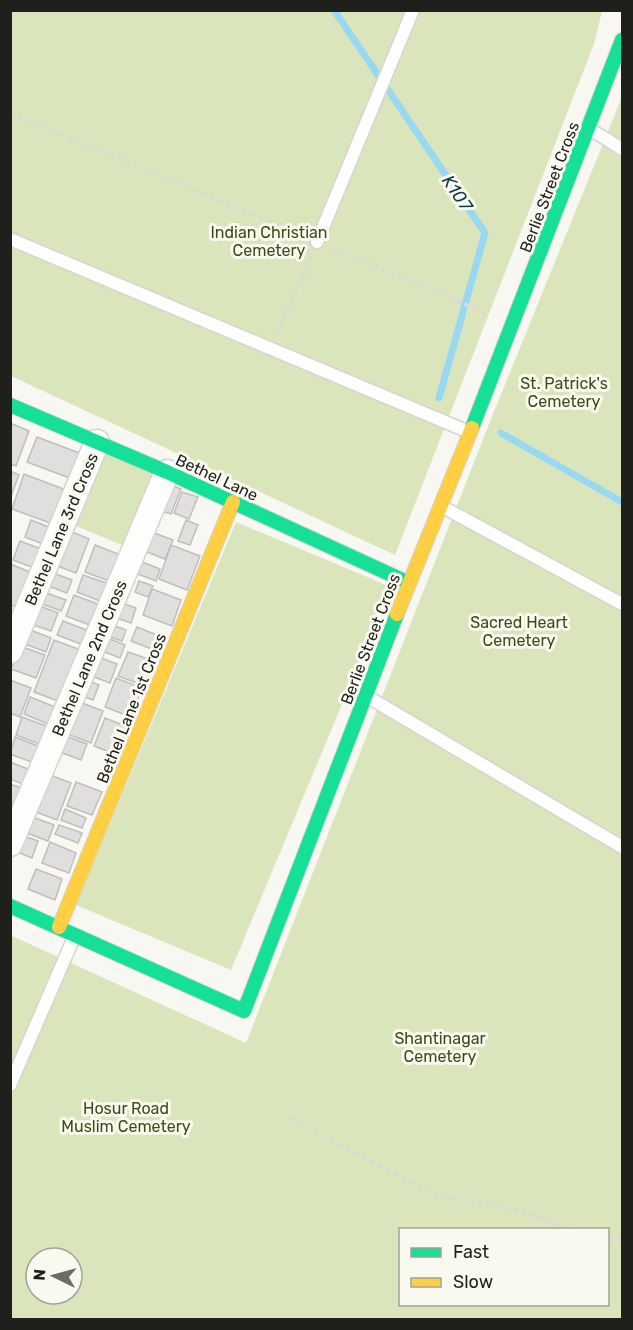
<svg xmlns="http://www.w3.org/2000/svg" width="633" height="1330" viewBox="0 0 633 1330" font-family="Rubik,sans-serif">
<style>
.green{fill:#dbe5bc;fill-rule:evenodd}
.lines{fill:none;stroke-linecap:round;stroke-linejoin:round}
.stream{stroke:#99d8f1;stroke-width:7}
.building{fill:#e0dfde;stroke:#bfbfbe;stroke-width:1.5}
.lane-casing{stroke:#d4d4d0;stroke-width:15}
.street-casing{stroke:#d4d4d0;stroke-width:27}
.fast-casing{stroke:#d4d4d0;stroke-width:16}
.slow-casing{stroke:#d4d4d0;stroke-width:16}
.path{stroke:#d9d9d8;stroke-width:4;stroke-dasharray:4.5 4.5;stroke-linecap:butt}
.lane{stroke:#fefefd;stroke-width:12}
.street{stroke:#fefefd;stroke-width:24}
.fast{stroke:#16e098;stroke-width:14}
.slow{stroke:#ffcf43;stroke-width:14}
.labels{text-anchor:middle;stroke-width:6;stroke-linejoin:round;paint-order:stroke}
.street-label{font-size:16px;fill:#1f1f1c;stroke:#faf9f0}
.park-label{font-size:16px;fill:#3e4b14;stroke:#faf9f0}
.water-label{font-size:18px;font-style:italic;fill:#123b4b;stroke:#faf9f0}
</style>
<rect width="100%" height="100%" fill="#f8f7f2"/>
<g class="green">
<polygon points="11,11 602,11 594,44 395,555 11,376"/>
<path d="M622,97v1222h-611l-1,-384 236,108 245,-624zM400,1230h208v74h-208zM36,1258h36v36h-36z"/>
<polygon points="100,450 159,475 129,548 69,523"/>
<polygon points="236,522 391,587 231,970 76,905"/>
</g>
<g class="lines">
<g class="stream">
<polyline points="334,10 485,233 439,398"/>
<polyline points="501,433 622,502"/>
</g>
</g>
<g class="building">
<polygon points="10,423 29,431 16,466 10,464"/>
<polygon points="37,437 82,454 72,479 27,462"/>
<polygon points="10,471 19,475 10,499"/>
<polygon points="24,474 66,490 53,524 12,509"/>
<polygon points="168,484 181,489 171,514 159,510"/>
<polygon points="182,492 198,497 189,519 174,513"/>
<polygon points="31,520 49,527 43,544 25,537"/>
<polygon points="186,520 198,525 190,545 178,541"/>
<polygon points="65,529 89,539 76,573 52,564"/>
<polygon points="149,531 173,540 165,559 142,550"/>
<polygon points="20,541 41,549 34,568 13,560"/>
<polygon points="95,545 123,556 114,583 85,572"/>
<polygon points="171,545 200,556 187,590 159,579"/>
<polygon points="137,560 160,569 156,581 133,572"/>
<polygon points="10,564 30,572 17,607 10,605"/>
<polygon points="48,571 72,580 67,593 43,584"/>
<polygon points="83,575 112,585 105,603 77,592"/>
<polygon points="139,581 153,586 148,597 135,592"/>
<polygon points="152,589 181,600 172,626 143,615"/>
<polygon points="41,591 66,600 61,611 37,602"/>
<polygon points="74,595 103,606 95,627 66,616"/>
<polygon points="119,602 136,608 131,623 114,617"/>
<polygon points="35,604 58,613 51,631 28,623"/>
<polygon points="63,621 94,633 89,647 57,635"/>
<polygon points="109,624 126,630 122,641 105,635"/>
<polygon points="137,627 164,638 159,652 131,641"/>
<polygon points="25,628 51,638 46,652 20,642"/>
<polygon points="110,639 125,645 120,658 105,652"/>
<polygon points="54,640 86,652 66,704 34,692"/>
<polygon points="20,646 45,655 36,678 11,669"/>
<polygon points="128,652 154,661 145,686 118,676"/>
<polygon points="96,656 117,664 110,683 89,675"/>
<polygon points="116,678 142,688 131,717 105,707"/>
<polygon points="10,680 31,688 20,717 10,713"/>
<polygon points="86,680 99,685 93,700 80,695"/>
<polygon points="30,697 55,707 48,724 24,714"/>
<polygon points="77,701 103,711 91,743 65,733"/>
<polygon points="22,717 49,727 42,745 16,735"/>
<polygon points="105,718 128,727 117,755 94,746"/>
<polygon points="63,735 87,744 81,760 57,751"/>
<polygon points="15,737 43,748 37,764 10,754"/>
<polygon points="10,762 33,771 28,786 10,779"/>
<polygon points="45,773 71,783 57,820 31,810"/>
<polygon points="76,782 102,792 92,815 67,806"/>
<polygon points="10,784 27,790 21,805 10,801"/>
<polygon points="65,809 86,818 82,828 61,820"/>
<polygon points="30,816 54,825 48,841 24,832"/>
<polygon points="59,825 82,833 78,843 55,834"/>
<polygon points="21,835 38,841 32,858 15,851"/>
<polygon points="50,842 76,853 69,873 42,863"/>
<polygon points="36,869 62,879 55,900 28,889"/>
</g>
<g class="lines">
<defs>
<g id="lane">
<polyline points="590,129 622,149"/>
<polyline points="10,239 469,432"/>
<polyline points="317,242 413,10"/>
<polyline points="441,506 622,604"/>
<polyline points="368,697 622,847"/>
<polyline points="10,1085 75,935"/>
</g>
<g id="street">
<polyline points="10,651 97,442"/>
<polyline points="10,844 167,472"/>
</g>
<g id="fast">
<polyline points="10,405 167,472 409,583"/>
<polyline points="472,428 622,40"/>
<polyline points="10,906 244,1011 397,614"/>
</g>
<g id="slow">
<polyline points="397,614 472,428"/>
<polyline points="59,927 233,502"/>
</g>
</defs>
<use href="#lane" class="lane-casing"/>
<use href="#street" class="street-casing"/>
<use href="#fast" class="fast-casing"/>
<use href="#slow" class="slow-casing"/>
<g class="path">
<polyline points="10,113 303,236"/>
<polyline points="332,248 488,314"/>
<polyline points="276,334 311,256"/>
<polyline points="291,1118 432,1194 522,1211 572,1230"/>
<polyline points="608,1238 622,1240"/>
</g>
<use href="#lane" class="lane"/>
<use href="#street" class="street"/>
<use href="#fast" class="fast"/>
<use href="#slow" class="slow"/>
</g>
<g class="labels">
<g class="street-label">
<text transform="translate(549 187) rotate(-69)" y="6">Berlie Street Cross</text>
<text transform="translate(217 477) rotate(25)" y="6">Bethel Lane</text>
<text transform="translate(61 529) rotate(-67)" y="6">Bethel Lane 3rd Cross</text>
<text transform="translate(370 639) rotate(-69)" y="6">Berlie Street Cross</text>
<text transform="translate(89 658) rotate(-67)" y="6">Bethel Lane 2nd Cross</text>
<text transform="translate(131 708) rotate(-68)" y="6">Bethel Lane 1st Cross</text>
</g>
<g class="park-label">
<text x="269" y="238">Indian Christian<tspan x="269" dy="18">Cemetery</tspan></text>
<text x="564" y="389">St. Patrick's<tspan x="564" dy="18">Cemetery</tspan></text>
<text x="519" y="628">Sacred Heart<tspan x="519" dy="18">Cemetery</tspan></text>
<text x="440" y="1044">Shantinagar<tspan x="440" dy="18">Cemetery</tspan></text>
<text x="126" y="1114">Hosur Road<tspan x="126" dy="18">Muslim Cemetery</tspan></text>
</g>
<g class="water-label">
<text transform="translate(457 193) rotate(56)" y="6">K107</text>
</g>
</g>
<rect width="633" height="1330" fill="none" stroke="#1f1f1c" stroke-width="24"/>
<rect x="399" y="1228" width="210" height="78" fill="#faf9f0" stroke="#a2a29b" stroke-width="1.5"/>
<rect x="411" y="1248" width="30" height="9" fill="#16e098" stroke="#a2a29b" stroke-width="1.5"/>
<text x="453" y="1258" font-size="18" fill="#1f1f1c">Fast</text>
<rect x="411" y="1278" width="30" height="9" fill="#ffcf43" stroke="#a2a29b" stroke-width="1.5"/>
<text x="453" y="1288" font-size="18" fill="#1f1f1c">Slow</text>
<g transform="translate(54 1276) rotate(275)"><circle r="28" fill="#faf9f0" stroke="#a2a29b" stroke-width="1.5"/>
<path d="M0-4.5L10 22L0 15L-10 22Z" fill="#6b6b67"/>
<text y="-9" font-size="16" font-weight="bold" text-anchor="middle" fill="#1f1f1c">N</text>
</g>
</svg>
